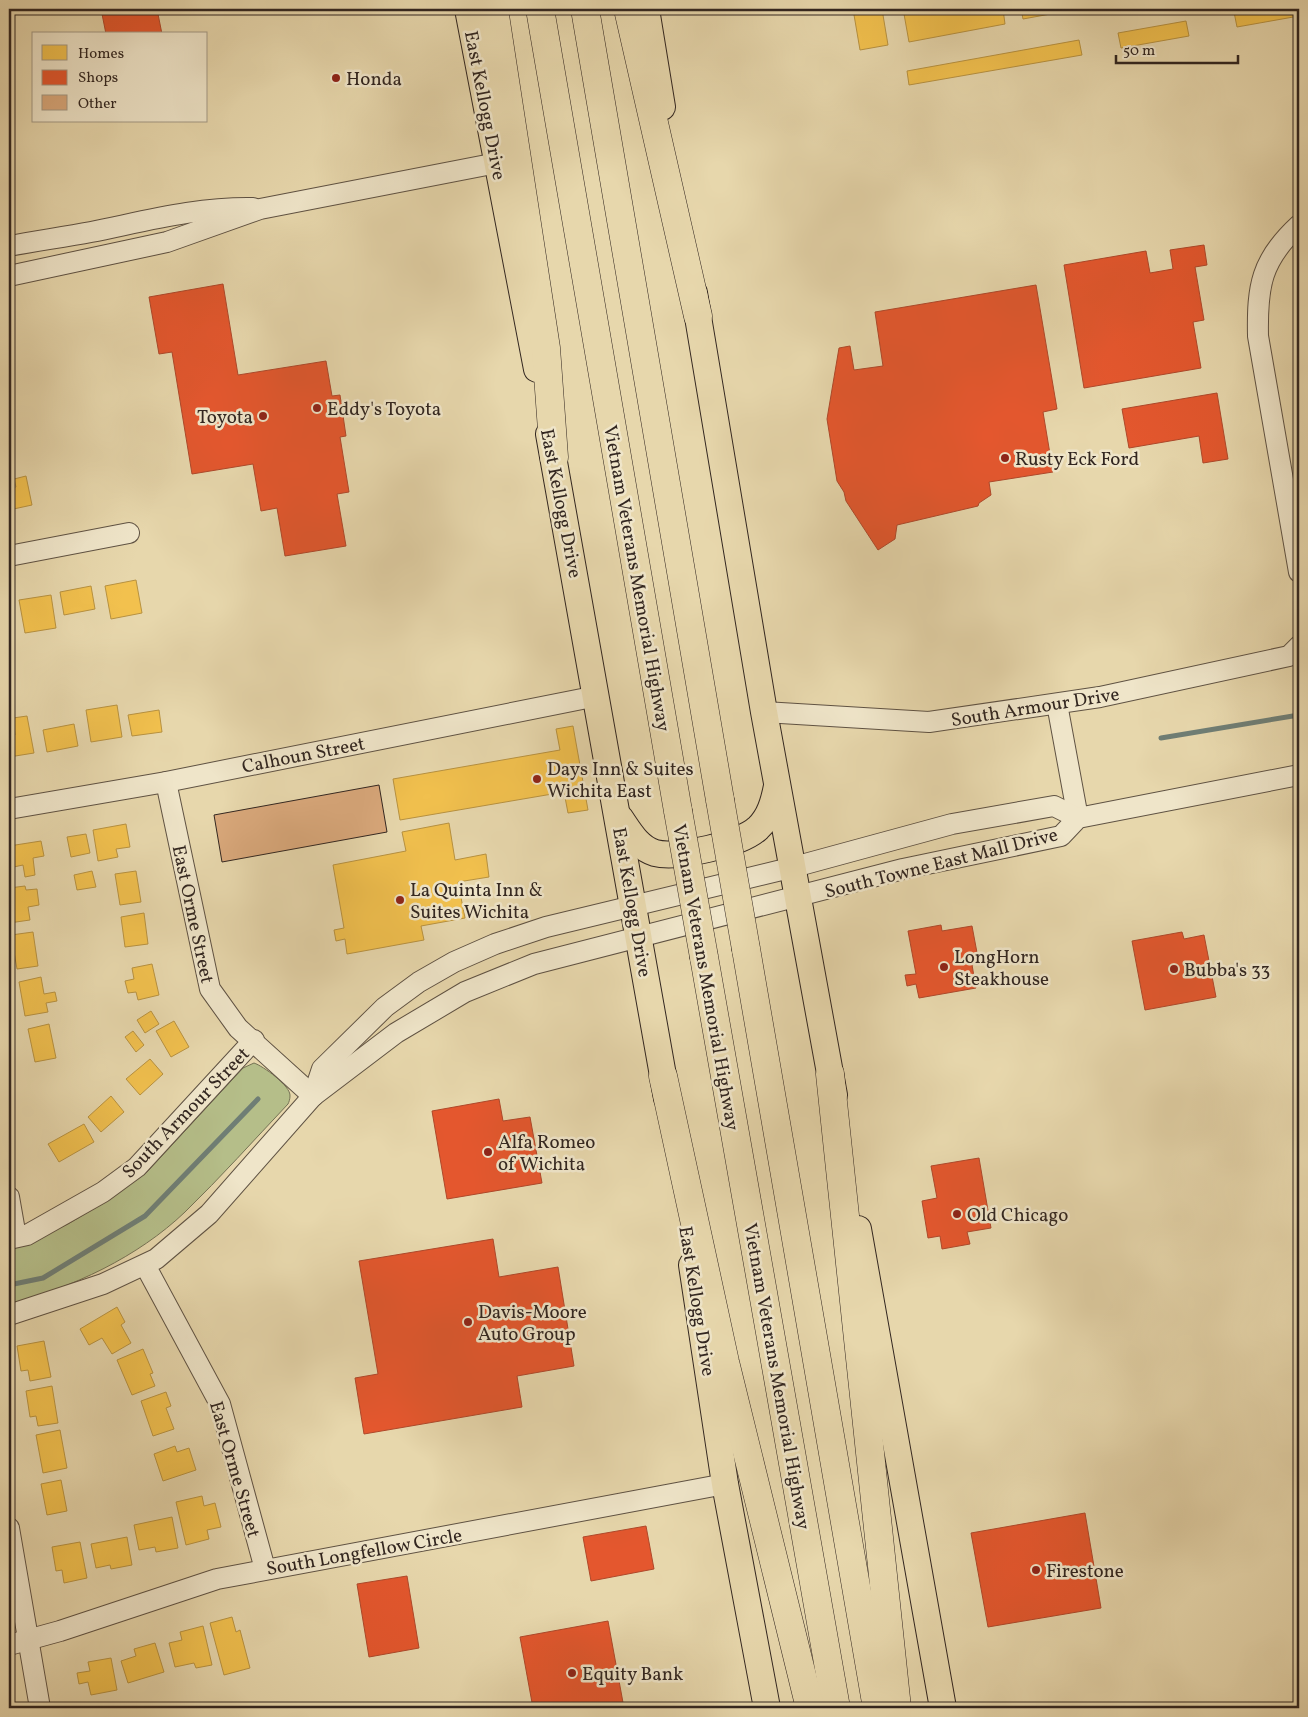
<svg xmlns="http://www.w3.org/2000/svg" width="1308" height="1717" viewBox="0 0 1308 1717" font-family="Vollkorn,serif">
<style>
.green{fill:#b5be89;stroke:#747254}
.homes{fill:#f2c14e;stroke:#b89240}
.shops{fill:#e4572e;stroke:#af482a}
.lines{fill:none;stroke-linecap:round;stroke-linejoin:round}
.stream{stroke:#6f7e75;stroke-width:5}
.building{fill:#d9a87b;stroke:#322620}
.minor-casing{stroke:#5f5243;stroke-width:22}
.major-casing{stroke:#322620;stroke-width:28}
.highway-casing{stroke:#322620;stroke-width:29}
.minor{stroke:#efe5c9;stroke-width:20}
.major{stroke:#e7d7ac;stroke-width:26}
.highway{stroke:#e7d7ac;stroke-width:28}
.highway-bridge-casing{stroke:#322620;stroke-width:29;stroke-linecap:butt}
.highway-bridge{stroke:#e7d7ac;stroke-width:28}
.poi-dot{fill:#8f2418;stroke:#efe5c9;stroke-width:2}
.labels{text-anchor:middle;stroke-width:5;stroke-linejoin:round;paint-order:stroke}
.poi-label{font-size:19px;fill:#322620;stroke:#efe5c9;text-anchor:start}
.street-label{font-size:19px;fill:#322620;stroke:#efe5c9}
</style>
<rect width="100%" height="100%" fill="#e7d7ac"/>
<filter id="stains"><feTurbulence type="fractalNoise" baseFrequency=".004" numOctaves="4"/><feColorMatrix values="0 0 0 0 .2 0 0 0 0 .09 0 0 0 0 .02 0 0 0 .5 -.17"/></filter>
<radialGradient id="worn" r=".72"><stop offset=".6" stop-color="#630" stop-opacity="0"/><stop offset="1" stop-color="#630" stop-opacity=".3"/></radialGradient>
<path class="green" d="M254,1063c9,3 37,23 36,33 0,3 -1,6 -2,8 -34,36 -67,73 -103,108 -47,45 -113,76 -176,92v-59l27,-6 32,-15 42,-25 37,-27 96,-104z"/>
<g class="homes">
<polygon points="853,9 882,9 888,45 860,50"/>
<polygon points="934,9 1003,9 1005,24 909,42 904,14"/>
<polygon points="1021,9 1078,9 1023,19"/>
<polygon points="1255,9 1299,9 1299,16 1237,27 1234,12"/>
<polygon points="1186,21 1189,36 1121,48 1118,33"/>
<polygon points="1079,40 1082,55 909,85 907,71"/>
<polygon points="26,476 32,505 9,510 9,488 16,487 14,479"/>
<polygon points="136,580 142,613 111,619 105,586"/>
<polygon points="91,586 95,609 64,615 60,592"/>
<polygon points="51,595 56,628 25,633 19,600"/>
<polygon points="117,705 122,737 91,742 86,710"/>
<polygon points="159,710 162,732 132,736 128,715"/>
<polygon points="27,716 34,753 9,757 9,736 15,735 13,718"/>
<polygon points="74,724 78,746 47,752 43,730"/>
<polygon points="573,726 588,810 568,813 564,792 400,820 393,779 560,750 556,729"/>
<polygon points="449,823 455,860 486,854 489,877 458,882 465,918 421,926 424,940 347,954 345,939 336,941 334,930 344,928 333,865 406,851 402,832"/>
<polygon points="126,824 130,847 116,849 118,857 98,861 93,830"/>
<polygon points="86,834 90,853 71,857 67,837"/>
<polygon points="41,841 44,856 33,858 35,875 25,877 23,865 9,868 9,846"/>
<polygon points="92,871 96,887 77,890 74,875"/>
<polygon points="136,871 141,902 120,905 115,874"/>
<polygon points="25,886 26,890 37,889 39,905 28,907 30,920 9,923 9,888"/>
<polygon points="144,913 148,944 125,947 121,917"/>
<polygon points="33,932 38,966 17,969 11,935"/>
<polygon points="152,964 159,995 138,1000 136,992 128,993 125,981 134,979 132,968"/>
<polygon points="41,977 44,994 55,992 57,1001 46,1003 48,1012 25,1016 19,982"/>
<polygon points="151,1011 159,1024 145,1033 137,1020"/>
<polygon points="174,1021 189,1047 171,1057 156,1031"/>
<polygon points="49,1024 56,1058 35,1062 28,1029"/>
<polygon points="133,1031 144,1045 136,1052 125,1037"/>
<polygon points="150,1059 163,1074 140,1095 126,1079"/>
<polygon points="111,1096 124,1112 101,1132 88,1117"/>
<polygon points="84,1124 94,1142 59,1162 48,1144"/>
<polygon points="117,1307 125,1322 121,1325 131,1343 112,1354 102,1338 89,1345 80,1329"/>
<polygon points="44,1341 51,1377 30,1381 28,1370 21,1371 17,1346"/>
<polygon points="143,1349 153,1373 150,1374 155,1386 132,1395 117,1360"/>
<polygon points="52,1386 58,1423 38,1426 36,1416 30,1417 26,1391"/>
<polygon points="166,1392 171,1406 166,1408 174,1429 153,1436 141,1401"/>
<polygon points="60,1430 67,1468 43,1473 36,1435"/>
<polygon points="175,1446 177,1452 189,1448 196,1470 163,1481 154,1454"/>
<polygon points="61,1480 67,1511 47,1515 41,1484"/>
<polygon points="202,1496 204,1506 215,1503 221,1527 207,1530 209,1539 186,1545 176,1502"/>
<polygon points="172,1517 178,1548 156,1552 155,1547 139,1550 134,1525"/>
<polygon points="127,1537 132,1565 111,1569 110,1565 96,1568 91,1544"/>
<polygon points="80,1542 87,1578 64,1583 62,1570 56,1571 52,1547"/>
<polygon points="232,1617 236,1632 240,1630 250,1668 224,1675 210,1623"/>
<polygon points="203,1626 212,1665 196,1668 194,1663 175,1667 169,1643 182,1640 180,1632"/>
<polygon points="155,1643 164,1672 128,1683 121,1661 136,1656 134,1649"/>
<polygon points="111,1658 117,1690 91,1695 88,1682 79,1684 77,1673 90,1671 88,1662"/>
</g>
<g class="shops">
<polygon points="101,9 157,9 162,34 106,34"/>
<polygon points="1204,245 1207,265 1195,267 1204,320 1193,322 1201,368 1084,388 1064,265 1146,251 1150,273 1173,269 1170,250"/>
<polygon points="223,284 238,375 326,361 332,396 340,395 346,436 340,437 349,492 337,494 346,546 285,556 277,508 261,511 253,464 192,474 172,352 159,354 149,297"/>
<polygon points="1036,285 1057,409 1043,412 1053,472 989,482 991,495 979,503 978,506 897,525 895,539 878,550 846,501 844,492 837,481 827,419 839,348 850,346 854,370 883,366 875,312"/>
<polygon points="1217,393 1228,459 1203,463 1199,436 1129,448 1122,409"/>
<polygon points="941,925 942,931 972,926 978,958 971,959 976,988 919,998 916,984 907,986 905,975 916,974 908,931"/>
<polygon points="1182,932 1184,939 1204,935 1216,997 1145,1010 1132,941"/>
<polygon points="499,1099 503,1121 530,1117 542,1183 447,1199 432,1111"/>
<polygon points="979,1158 991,1228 967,1232 970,1244 942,1249 940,1236 928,1238 922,1201 937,1198 931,1166"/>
<polygon points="493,1239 499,1277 558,1267 574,1366 517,1376 522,1407 364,1434 355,1378 378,1374 359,1261"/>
<polygon points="1085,1513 1101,1608 988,1627 971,1533"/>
<polygon points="646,1526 654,1569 591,1581 583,1537"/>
<polygon points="407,1576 419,1648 369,1657 357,1584"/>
<polygon points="608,1621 624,1708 533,1708 520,1637"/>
</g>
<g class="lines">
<g class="stream">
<polyline points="1161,738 1299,715"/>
<polyline points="9,1285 43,1278 145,1216 258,1099"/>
</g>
</g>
<polygon class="building" points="379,785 387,832 222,862 214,815"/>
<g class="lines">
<defs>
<g id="minor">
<path d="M1299,225c-38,35 -42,61 -41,111l41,236"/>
<path d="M9,246c27,-5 55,-9 82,-14 55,-11 106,-25 162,-24"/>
<polyline points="9,276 167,242 260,209 497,163"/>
<polyline points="9,556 129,533"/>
<polyline points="1057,704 1078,818"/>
<polyline points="764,712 929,722 1100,697 1289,656 1299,646"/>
<polyline points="166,782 210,989 238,1028 313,1096"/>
<polyline points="9,809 166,782 597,696"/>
<polyline points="313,1096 322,1069 385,1007 419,982 454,962 495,944 546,927 794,867 952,824 1054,806 1078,818"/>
<polyline points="9,1197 16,1237"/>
<polyline points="9,1239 27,1235 103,1192 137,1167 254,1040"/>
<polyline points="145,1265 220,1404 265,1569"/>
<polyline points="9,1315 103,1284 156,1259 209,1214 313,1096 396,1033 465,992 534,964 903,869 1061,836 1078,818 1299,775"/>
<polyline points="9,1528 40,1708"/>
<polyline points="9,1645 60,1631 217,1579 725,1484"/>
</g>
<g id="major">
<polyline points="468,9 537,369"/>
<polyline points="646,9 662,107"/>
<polyline points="694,293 764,712 834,1095"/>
<polyline points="549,434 667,1098"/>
<path d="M620,818c9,13 18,30 35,35 22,6 87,-9 103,-25 12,-11 16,-27 19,-42"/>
<polyline points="858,1229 943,1708"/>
<polyline points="692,1265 725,1484 767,1708"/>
</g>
<g id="highway">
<polyline points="494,9 546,348 554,457"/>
<polyline points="540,9 678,811"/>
<polyline points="585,9 720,800"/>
<polyline points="628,9 698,316"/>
<polyline points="746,949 877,1708"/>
<polyline points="704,957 836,1708"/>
<polyline points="830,1074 897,1708"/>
<polyline points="663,1076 725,1362 810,1708"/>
</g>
</defs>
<use href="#minor" class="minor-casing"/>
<use href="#major" class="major-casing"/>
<use href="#highway" class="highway-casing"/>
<use href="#minor" class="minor"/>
<use href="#major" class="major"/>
<use href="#highway" class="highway"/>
<defs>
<g id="highway-bridge">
<polyline points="720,800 746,949"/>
<polyline points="678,811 704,957"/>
</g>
</defs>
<use href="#highway-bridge" class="highway-bridge-casing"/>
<use href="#highway-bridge" class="highway-bridge"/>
</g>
<g class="poi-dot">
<circle cx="336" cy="78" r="5"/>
<circle cx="317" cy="408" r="5"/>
<circle cx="263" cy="416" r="5"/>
<circle cx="1005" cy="458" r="5"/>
<circle cx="537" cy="779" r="5"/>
<circle cx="400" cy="900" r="5"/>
<circle cx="944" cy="967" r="5"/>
<circle cx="1174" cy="969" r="5"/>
<circle cx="488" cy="1152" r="5"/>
<circle cx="957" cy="1214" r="5"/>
<circle cx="468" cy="1322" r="5"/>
<circle cx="1036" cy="1570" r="5"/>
<circle cx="572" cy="1673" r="5"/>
</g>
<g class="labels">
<g class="poi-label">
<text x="346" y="85">Honda</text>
<text x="327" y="415">Eddy's Toyota</text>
<text x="253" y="423" text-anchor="end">Toyota</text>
<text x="1015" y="465">Rusty Eck Ford</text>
<text x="547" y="775">Days Inn &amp; Suites<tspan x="547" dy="22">Wichita East</tspan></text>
<text x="410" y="896">La Quinta Inn &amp;<tspan x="410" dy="22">Suites Wichita</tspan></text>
<text x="954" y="963">LongHorn<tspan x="954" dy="22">Steakhouse</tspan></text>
<text x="1184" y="976">Bubba's 33</text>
<text x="498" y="1148">Alfa Romeo<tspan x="498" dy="22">of Wichita</tspan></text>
<text x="967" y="1221">Old Chicago</text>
<text x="478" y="1318">Davis-Moore<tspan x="478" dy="22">Auto Group</tspan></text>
<text x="1046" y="1577">Firestone</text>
<text x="582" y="1680">Equity Bank</text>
</g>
<g class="street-label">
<text transform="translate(486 105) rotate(79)" y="7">East Kellogg Drive</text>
<text transform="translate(562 503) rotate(79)" y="7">East Kellogg Drive</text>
<text transform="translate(638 578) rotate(80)" y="7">Vietnam Veterans Memorial Highway</text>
<text transform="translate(1035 706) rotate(-9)" y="7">South Armour Drive</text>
<text transform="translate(303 754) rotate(-11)" y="7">Calhoun Street</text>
<text transform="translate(941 862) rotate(-14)" y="7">South Towne East Mall Drive</text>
<text transform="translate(633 902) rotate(80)" y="7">East Kellogg Drive</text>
<text transform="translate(194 914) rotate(78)" y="7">East Orme Street</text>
<text transform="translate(707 977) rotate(80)" y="7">Vietnam Veterans Memorial Highway</text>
<text transform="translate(185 1112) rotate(-46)" y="7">South Armour Street</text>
<text transform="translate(698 1301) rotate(81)" y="7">East Kellogg Drive</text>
<text transform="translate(778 1376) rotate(80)" y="7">Vietnam Veterans Memorial Highway</text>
<text transform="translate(236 1469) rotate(74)" y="7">East Orme Street</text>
<text transform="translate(364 1551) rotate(-10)" y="7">South Longfellow Circle</text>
</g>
</g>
<rect width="1308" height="1717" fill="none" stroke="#e7d7ac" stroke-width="30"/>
<rect x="10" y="10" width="1288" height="1697" fill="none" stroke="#322620" stroke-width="2.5"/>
<rect x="15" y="15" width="1278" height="1687" fill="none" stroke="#322620"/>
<rect x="32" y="32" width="175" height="90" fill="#efe5c9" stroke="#a39985"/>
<rect x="42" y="45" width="25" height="15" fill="#f2c14e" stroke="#a39985"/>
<text x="78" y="58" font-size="15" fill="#322620">Homes</text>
<rect x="42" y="70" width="25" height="15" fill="#e4572e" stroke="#a39985"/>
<text x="78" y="82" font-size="15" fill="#322620">Shops</text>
<rect x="42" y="95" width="25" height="15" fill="#d9a87b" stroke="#a39985"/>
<text x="78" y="108" font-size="15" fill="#322620">Other</text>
<path d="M1116 55v8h122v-8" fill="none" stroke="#322620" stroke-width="2.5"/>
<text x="1123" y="55" font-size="15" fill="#322620" stroke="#efe5c9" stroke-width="4" paint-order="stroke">50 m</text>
<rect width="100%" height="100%" filter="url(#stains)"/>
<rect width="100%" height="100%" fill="url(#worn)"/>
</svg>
